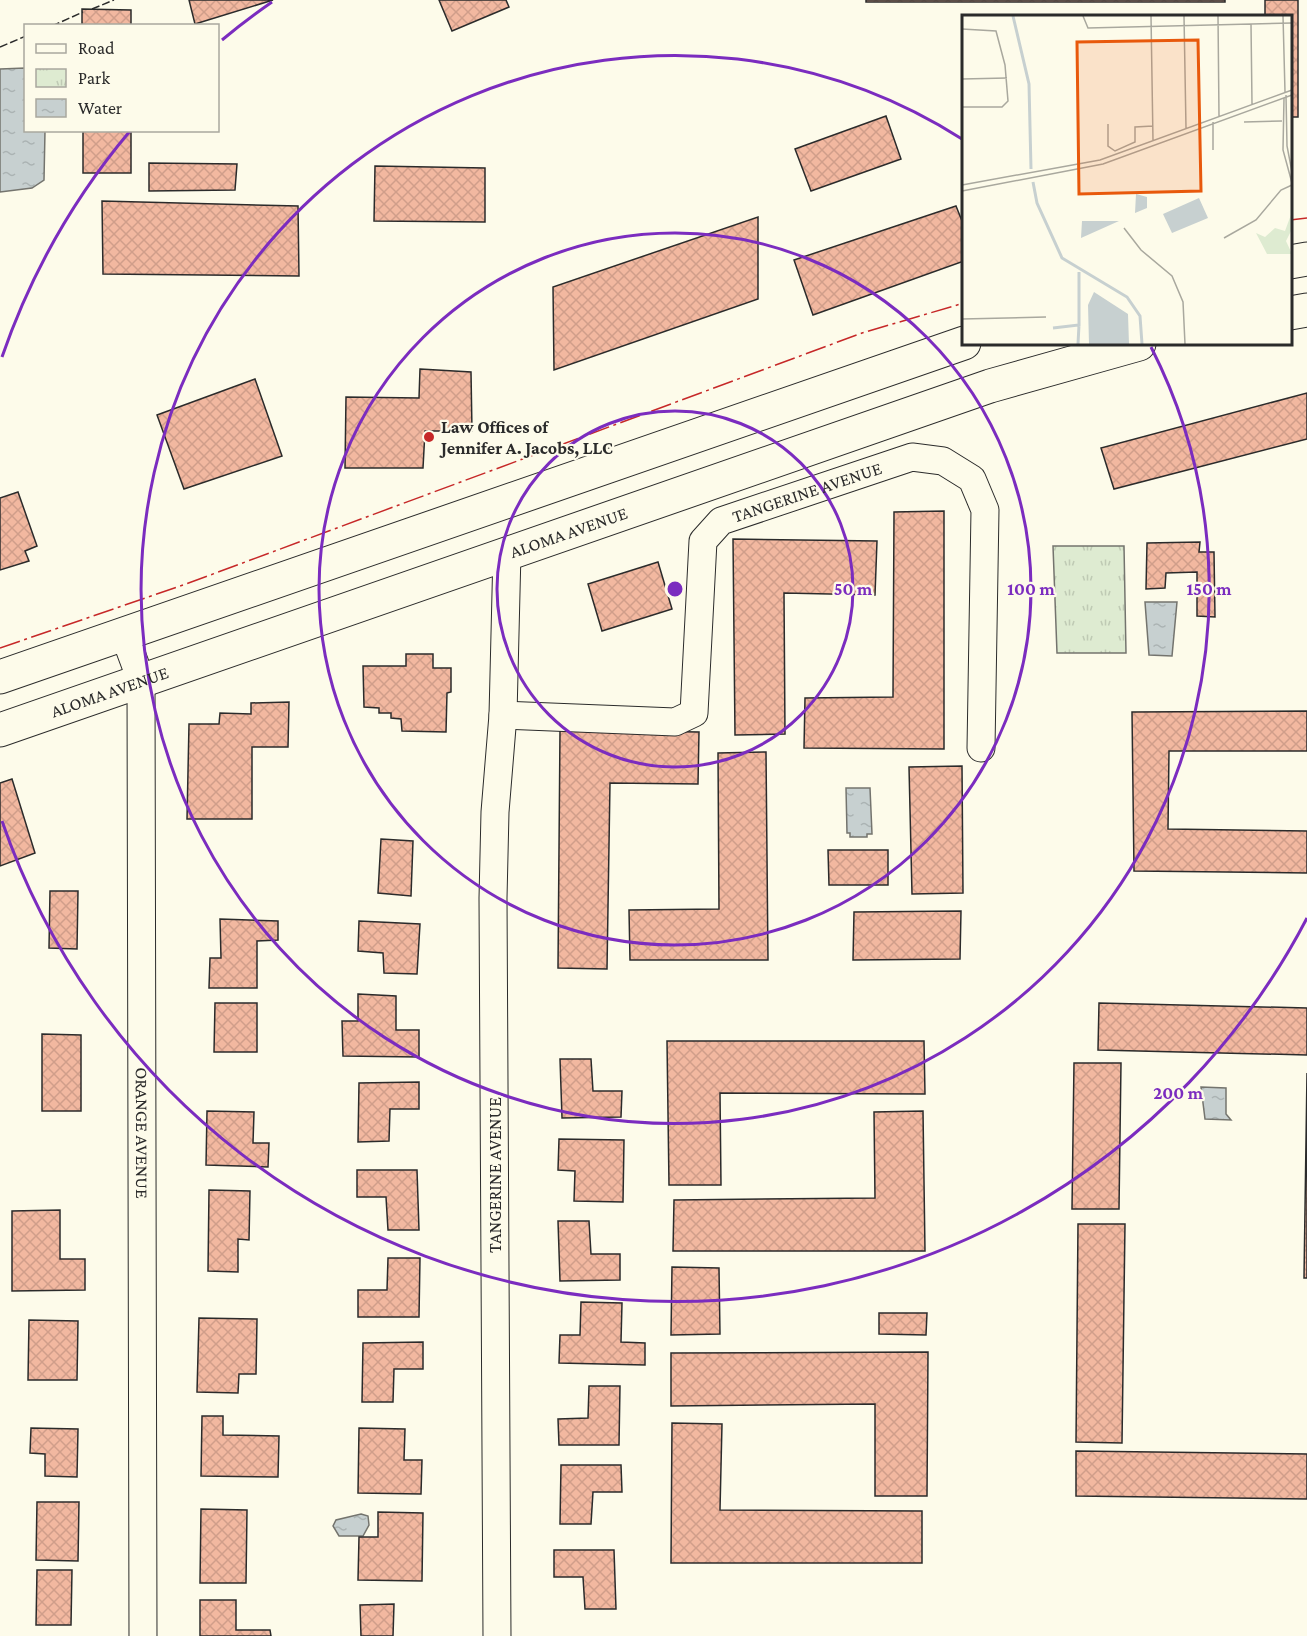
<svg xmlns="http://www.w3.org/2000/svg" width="1307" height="1636" viewBox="0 0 1307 1636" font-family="'Crimson Pro',serif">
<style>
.park{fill:url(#park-tufts);stroke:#74746e;stroke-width:1.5}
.water{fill:url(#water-ripples);stroke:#74746e;stroke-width:1.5}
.building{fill:url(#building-cross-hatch);stroke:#2b2b2b;stroke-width:1.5}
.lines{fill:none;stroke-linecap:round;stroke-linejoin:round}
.minor-casing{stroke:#2b2b2b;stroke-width:29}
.major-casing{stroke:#2b2b2b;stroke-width:35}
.minor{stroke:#fdfbea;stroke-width:27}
.major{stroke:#fdfbea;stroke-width:33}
.fence{stroke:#2b2b2b;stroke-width:1.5;stroke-dasharray:8 3;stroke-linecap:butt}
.power{stroke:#c62828;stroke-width:1.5;stroke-dasharray:21 4.5 3 4.5;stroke-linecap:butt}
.ring{fill:none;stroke:#7b2cbf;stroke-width:3}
.poi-dot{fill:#c62828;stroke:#fdfbea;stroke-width:2}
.labels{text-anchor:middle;stroke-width:4.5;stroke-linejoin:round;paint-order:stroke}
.poi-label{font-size:18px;font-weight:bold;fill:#2b2b2b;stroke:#fdfbea;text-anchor:start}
.street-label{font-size:18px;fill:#2b2b2b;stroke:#fdfbea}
.inset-river{fill:none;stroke:#c7d0d0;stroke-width:3}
.inset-road{fill:none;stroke:#a9a89e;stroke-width:1.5}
.view{fill:#e8590c;fill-opacity:0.15;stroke:#e8590c;stroke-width:3}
.inset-edge{fill:none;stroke:#2b2b2b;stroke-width:3}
.centre{fill:#7b2cbf;stroke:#fdfbea;stroke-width:3}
.ring-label{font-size:18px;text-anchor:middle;font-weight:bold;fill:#7b2cbf;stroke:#fdfbea;stroke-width:4.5;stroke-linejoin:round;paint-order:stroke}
</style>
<defs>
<pattern id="park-tufts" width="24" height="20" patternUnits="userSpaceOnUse" patternTransform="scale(1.5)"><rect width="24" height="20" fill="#deebd1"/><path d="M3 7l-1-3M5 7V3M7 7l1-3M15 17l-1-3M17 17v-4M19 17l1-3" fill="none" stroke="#bfcab4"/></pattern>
<pattern id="water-ripples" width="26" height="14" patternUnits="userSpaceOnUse" patternTransform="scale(1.5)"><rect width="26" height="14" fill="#c7d0d0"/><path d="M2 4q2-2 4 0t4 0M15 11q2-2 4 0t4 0" fill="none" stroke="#abb3b3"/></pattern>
<pattern id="building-cross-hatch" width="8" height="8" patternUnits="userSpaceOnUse" patternTransform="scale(1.5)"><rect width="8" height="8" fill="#f2b8a0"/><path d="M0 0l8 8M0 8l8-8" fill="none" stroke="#d09e8a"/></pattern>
</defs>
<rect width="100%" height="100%" fill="#fdfbea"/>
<polygon class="park" points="1053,546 1124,546 1126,653 1057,653"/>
<g class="water">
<polygon points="25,68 26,130 45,131 44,180 32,188 0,192 0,69"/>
<polygon points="1145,602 1177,602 1172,656 1149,655"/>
<polygon points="846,788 870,788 872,834 867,834 867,837 850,837 850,833 847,833"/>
<polygon points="1201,1087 1226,1088 1226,1114 1231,1120 1205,1119"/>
<polygon points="361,1514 368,1516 369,1525 363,1536 339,1536 333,1526 336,1520"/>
</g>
<g class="building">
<polygon points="189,0 273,0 195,24"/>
<polygon points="439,0 506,0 509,7 452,31"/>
<rect x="866" y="0" width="359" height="2"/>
<polygon points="1265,0 1298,0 1298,117 1290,117 1290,16 1265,16"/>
<polygon points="82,9 131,10 131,26 82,26"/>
<polygon points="886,116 901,159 811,191 795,149"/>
<rect x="83" y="130" width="48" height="43"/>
<polygon points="149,163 237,164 235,190 149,191"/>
<polygon points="375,166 485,168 485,222 374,221"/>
<polygon points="102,201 298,206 299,276 103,274"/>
<polygon points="956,206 964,226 964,261 813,315 794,260"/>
<polygon points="758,217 758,299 554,370 553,287"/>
<polygon points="420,369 471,372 472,431 425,431 423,468 345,468 346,397 419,398"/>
<polygon points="255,379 282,456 184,489 157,415"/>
<polygon points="1307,393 1307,439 1114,489 1101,448"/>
<polygon points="18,492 37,546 25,551 29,561 0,570 0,498"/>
<polygon points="944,511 944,749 804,748 805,698 893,697 894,512"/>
<polygon points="733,539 877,541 875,595 784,593 785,734 735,735"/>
<polygon points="1200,542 1199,552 1214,552 1215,617 1197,616 1197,572 1166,573 1165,588 1146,589 1147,543"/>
<polygon points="658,562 672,609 602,631 588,584"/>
<polygon points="406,654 433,654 433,668 451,668 451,692 447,693 446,732 402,731 401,719 391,718 391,713 379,713 379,708 364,707 363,666 406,666"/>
<polygon points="289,702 288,747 252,747 252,819 187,819 189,724 219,724 220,713 251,714 251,703"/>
<polygon points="1307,711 1307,751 1169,751 1168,829 1307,831 1307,873 1134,871 1132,712"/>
<polygon points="560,730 699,732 698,784 610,783 607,969 558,968"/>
<polygon points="766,752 768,960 630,960 629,910 719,909 718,753"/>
<polygon points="962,766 963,893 912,894 909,767"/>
<polygon points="12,779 35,853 0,866 0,783"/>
<polygon points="381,839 413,841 411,896 378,893"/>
<polygon points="828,850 888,850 888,885 829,885"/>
<polygon points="50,891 78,891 77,949 49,948"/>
<polygon points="961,911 960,959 853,960 854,912"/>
<polygon points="220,919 278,921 278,940 257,941 257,988 209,988 210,958 221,958"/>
<polygon points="359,921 420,924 417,974 384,973 383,953 358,951"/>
<polygon points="358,994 396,996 396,1030 419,1030 419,1057 343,1056 342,1021 358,1021"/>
<polygon points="215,1003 257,1003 257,1052 214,1052"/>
<polygon points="1099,1003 1307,1008 1307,1055 1098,1050"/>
<polygon points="42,1034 81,1035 81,1111 42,1111"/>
<polygon points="667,1041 924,1041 925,1094 720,1093 721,1185 669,1185"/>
<polygon points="560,1059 591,1059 593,1091 622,1091 621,1117 562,1118"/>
<polygon points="1074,1063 1121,1063 1119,1209 1072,1209"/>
<polygon points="1307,1073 1307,1278 1304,1278"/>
<polygon points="419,1082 419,1109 390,1109 389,1141 358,1142 359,1083"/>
<polygon points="207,1111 254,1112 253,1143 269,1143 268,1167 206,1165"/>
<polygon points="923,1111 925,1251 673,1251 674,1200 875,1198 874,1112"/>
<polygon points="559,1139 624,1140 623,1202 574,1201 575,1171 558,1170"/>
<polygon points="357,1170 417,1170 419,1230 388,1230 386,1197 357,1197"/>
<polygon points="209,1190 250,1191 249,1240 238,1239 238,1272 208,1271"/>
<polygon points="60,1210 60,1259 85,1259 85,1290 12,1291 12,1211"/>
<polygon points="558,1221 589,1221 591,1254 620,1254 620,1280 560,1281"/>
<polygon points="1078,1224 1125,1224 1122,1443 1076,1442"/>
<polygon points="388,1258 420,1258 419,1317 358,1317 358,1290 387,1290"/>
<polygon points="672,1267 719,1268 720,1334 671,1335"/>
<polygon points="581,1302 622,1303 621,1342 645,1343 645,1365 559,1363 560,1335 580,1335"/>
<polygon points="879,1313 927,1313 926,1335 879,1334"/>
<polygon points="199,1318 257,1319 256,1374 239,1374 238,1393 197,1392"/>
<polygon points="29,1320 78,1321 77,1380 28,1380"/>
<polygon points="423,1342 423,1369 394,1369 393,1402 362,1402 363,1343"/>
<polygon points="928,1352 927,1496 875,1496 875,1404 671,1406 671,1353"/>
<polygon points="589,1386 620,1386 619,1445 559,1445 558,1419 588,1418"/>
<polygon points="202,1416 223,1416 223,1435 279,1436 278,1477 201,1476"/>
<polygon points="672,1423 722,1424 720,1510 922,1511 922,1563 671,1563"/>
<polygon points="31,1428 78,1429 77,1477 45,1476 45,1454 30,1453"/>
<polygon points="359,1428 405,1429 404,1460 422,1460 421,1494 358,1493"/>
<polygon points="1076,1451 1307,1454 1307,1499 1076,1496"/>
<polygon points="561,1465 621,1465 622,1492 593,1492 591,1524 560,1524"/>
<polygon points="37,1502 79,1502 78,1561 36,1560"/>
<polygon points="201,1509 247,1510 246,1583 200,1583"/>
<polygon points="378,1512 423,1513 422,1581 358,1580 359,1537 378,1537"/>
<polygon points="554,1550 614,1550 616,1609 585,1609 583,1577 554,1577"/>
<polygon points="37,1570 72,1570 71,1625 36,1625"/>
<polygon points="200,1600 236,1600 236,1630 270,1630 271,1636 200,1636"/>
<polygon points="394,1604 393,1636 361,1636 360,1605"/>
</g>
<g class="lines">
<defs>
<g id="minor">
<path id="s1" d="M124,634l17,46 2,956"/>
<path id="s2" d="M503,715l172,7 19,-9 9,-172 18,-20 191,-64 31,4 29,18 13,31 -4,238"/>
<polyline points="497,1636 493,898 495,812 503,715 507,552"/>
</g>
<g id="major">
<polyline points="1290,262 1307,259"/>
<polyline points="1290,313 1307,310"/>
<polyline points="0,677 964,343"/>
<path id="s3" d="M0,730l990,-344 149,-42"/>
</g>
</defs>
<use href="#minor" class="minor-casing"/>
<use href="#major" class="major-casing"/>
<use href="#minor" class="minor"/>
<use href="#major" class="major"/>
<g class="fence">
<polyline points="92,9 114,0"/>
<polyline points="52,26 83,12"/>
<polyline points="0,47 26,36"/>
</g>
<g class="power">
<polyline points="1290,220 1307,218"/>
<polyline points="0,648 186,584 862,333 964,303"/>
</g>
</g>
<g class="ring">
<circle cx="675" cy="589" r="178"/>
<circle cx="675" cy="589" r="356"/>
<path d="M1151 347A534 534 0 1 1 962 139"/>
<path d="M1307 918A712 712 0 0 1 2 821M2 357A712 712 0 0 1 130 131M222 40A712 712 0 0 1 272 2"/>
</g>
<circle class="poi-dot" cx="429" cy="437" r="6"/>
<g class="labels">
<g class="poi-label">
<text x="441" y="433">Law Offices of<tspan x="441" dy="21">Jennifer A. Jacobs, LLC</tspan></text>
</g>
<g class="street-label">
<text dy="6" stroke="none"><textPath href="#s2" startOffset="483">TANGERINE AVENUE</textPath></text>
<text dy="6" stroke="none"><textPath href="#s3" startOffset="602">ALOMA AVENUE</textPath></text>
<text dy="6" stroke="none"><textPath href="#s3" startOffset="116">ALOMA AVENUE</textPath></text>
<text dy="6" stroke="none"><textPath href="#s1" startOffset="502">ORANGE AVENUE</textPath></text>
<text transform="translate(495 1175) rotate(-90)" y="6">TANGERINE AVENUE</text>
</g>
</g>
<g transform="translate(962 15)">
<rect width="330" height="330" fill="#fdfbea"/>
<path d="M330,197v17l-6,12 6,13h-25l-11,-21 9,4 10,-9 10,3z" fill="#deebd1"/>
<path d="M174,179l11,3v11l-12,5zM237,183l9,20 -36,15 -9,-19zM120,206h37l-38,17zM132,277l34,22 1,30h-40l-1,-39z" fill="#c7d0d0"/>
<path class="inset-river" d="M51,1l16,68 2,85M71,167l4,21 25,55 65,39 13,19 2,28M91,313l26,-3v-53M116,329l1,-19"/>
<path class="inset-road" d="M121,1l5,12 204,-5M189,1l2,125M222,1l2,112M256,1l1,100M321,1l2,76M289,9l1,80M0,14l34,2 9,34 3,36 -6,6h-40M0,64l45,-1M324,80l1,51 5,26M322,83l-1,52 9,33M282,107l38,-1M146,109v22l7,5 20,-9v-15l18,-1M251,135v-28M0,170l138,-25 192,-70M0,176l141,-27 189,-69M162,213l17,22 31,26 11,26 2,42M262,223l32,-18 25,-30 11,-5M0,304l84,-2"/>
<path class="view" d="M236,25l3,151 -122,3 -2,-152z"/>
<rect width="330" height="330" class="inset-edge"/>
</g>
<circle cx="675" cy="589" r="9" class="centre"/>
<g class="ring-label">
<text x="853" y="595">50 m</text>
<text x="1031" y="595">100 m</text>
<text x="1209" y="595">150 m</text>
<text x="1178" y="1099">200 m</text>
</g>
<rect x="24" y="24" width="195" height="108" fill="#fdfbea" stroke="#a9a89e" stroke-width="1.5"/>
<rect x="36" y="44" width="30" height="9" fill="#fdfbea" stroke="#a9a89e" stroke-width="1.5"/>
<text x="78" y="54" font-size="18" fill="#2b2b2b">Road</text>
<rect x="36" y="69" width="30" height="18" fill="url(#park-tufts)" stroke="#a9a89e" stroke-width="1.5"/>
<text x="78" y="84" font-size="18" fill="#2b2b2b">Park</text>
<rect x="36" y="99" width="30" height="18" fill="url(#water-ripples)" stroke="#a9a89e" stroke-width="1.5"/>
<text x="78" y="114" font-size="18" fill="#2b2b2b">Water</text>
</svg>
